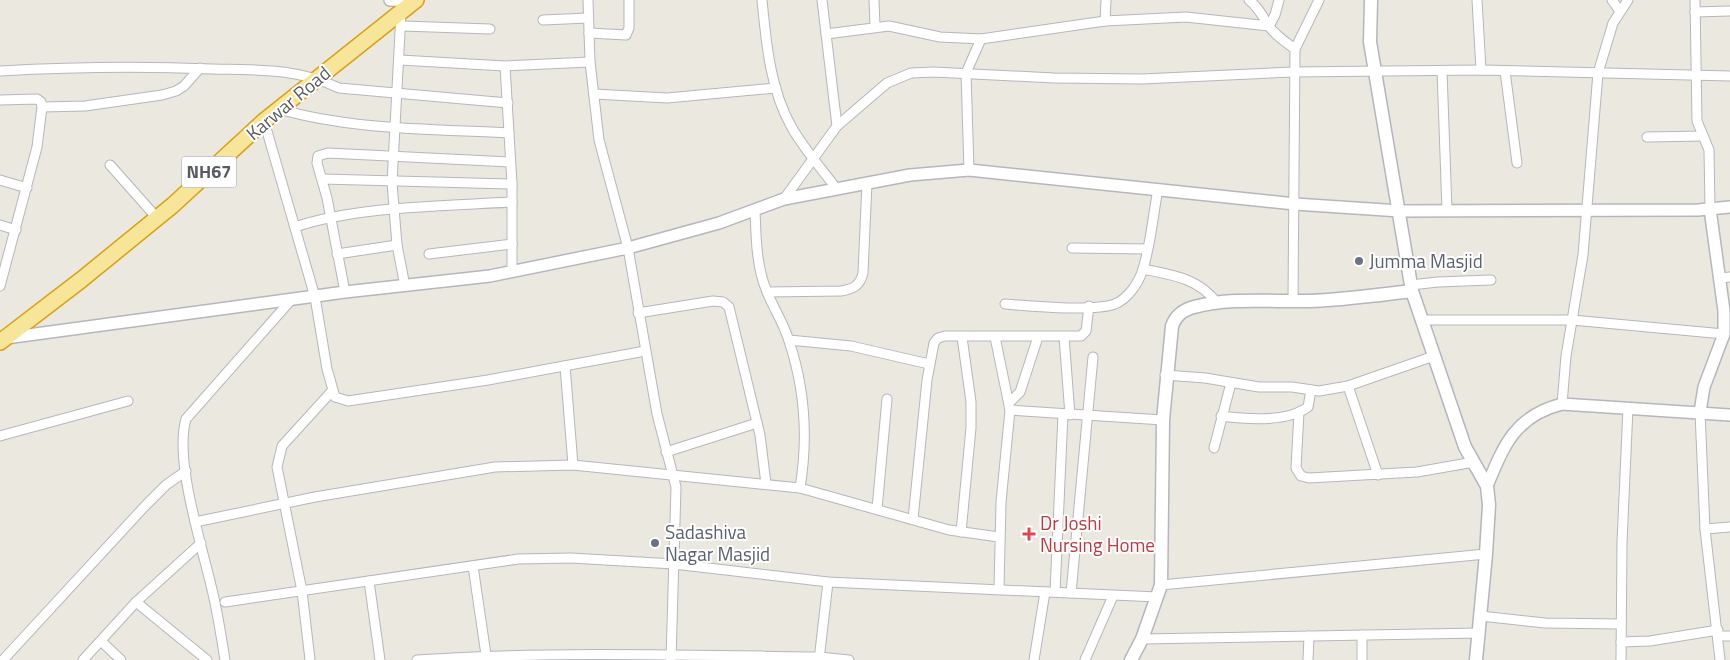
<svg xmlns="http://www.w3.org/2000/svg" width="1730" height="660" viewBox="0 0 1730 660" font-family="'Titillium Web',sans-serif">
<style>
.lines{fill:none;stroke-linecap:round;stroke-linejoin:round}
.minor-casing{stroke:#b5b7bc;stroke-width:11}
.tertiary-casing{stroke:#b5b7bc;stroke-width:14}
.secondary-casing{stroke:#b3b6bc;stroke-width:15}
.trunk-casing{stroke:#daa010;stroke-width:18}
.minor{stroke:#fff;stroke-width:9}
.tertiary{stroke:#fff;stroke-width:11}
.secondary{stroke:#fff;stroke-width:12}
.trunk{stroke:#f7e699;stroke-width:15}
.worship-dot{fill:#6b7280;stroke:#fff;stroke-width:2}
.health-dot{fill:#e0444e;stroke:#fff;stroke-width:2}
.labels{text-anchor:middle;stroke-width:4;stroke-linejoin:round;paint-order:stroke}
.shield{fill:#fff;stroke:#8a8c90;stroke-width:1}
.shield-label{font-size:18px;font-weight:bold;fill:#585b60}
.street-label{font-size:19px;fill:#585b60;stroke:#fff}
.worship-label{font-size:19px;fill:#5b616d;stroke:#fff;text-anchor:start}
.health-label{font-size:19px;fill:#be3a42;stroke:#fff;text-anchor:start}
</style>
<rect width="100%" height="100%" fill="#ebe8e0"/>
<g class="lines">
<defs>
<g id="minor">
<polyline points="588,0 590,62 599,140 628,248 657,414 676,487 671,660"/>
<path d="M762,0c4,41 8,89 29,126 12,22 30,42 45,62"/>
<polyline points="822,0 837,126"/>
<polyline points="874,0 875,27"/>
<path d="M1249,0c9,7 13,15 19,25 7,10 17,17 27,24"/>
<polyline points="1477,0 1481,70"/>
<polyline points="1612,0 1620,11"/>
<polyline points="1695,0 1697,121 1709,150 1710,209"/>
<polyline points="1695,12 1730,11"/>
<polyline points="401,13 392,183 397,245 405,286"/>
<polyline points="543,20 588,18"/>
<polyline points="1105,21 1106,0"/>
<polyline points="402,26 490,29"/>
<polyline points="589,33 626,35 629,28 629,0"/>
<polyline points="826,34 889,26 940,37 981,39 1105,21 1186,17 1269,26 1275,15 1279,0"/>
<polyline points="400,60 505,66 590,62"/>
<polyline points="505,66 512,184 512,271"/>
<path d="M0,71c71,-4 142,-5 212,-2 45,1 86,-1 127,19l169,15"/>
<polyline points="1442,71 1447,210"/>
<polyline points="1505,71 1517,163"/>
<polyline points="594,94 667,98 776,88"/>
<polyline points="0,100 37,99 41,102 42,107 37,147 0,286"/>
<polyline points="42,107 85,106 162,95 176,91 184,86 200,68"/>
<path d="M279,109c72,21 155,20 230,24"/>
<polyline points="264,121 315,297 327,369 335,397 348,401 488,380 645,351"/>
<polyline points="1647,137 1703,136"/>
<polyline points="110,165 157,218"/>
<polyline points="969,170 966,73 981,39"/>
<polyline points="322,179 512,184"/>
<polyline points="0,180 27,188"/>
<polyline points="784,199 837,126 887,83 911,73 934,72 1054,78 1142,79 1293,72 1481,70 1730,76"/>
<path d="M755,209c1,28 1,57 12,83 7,17 17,32 22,49 16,48 19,98 11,147"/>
<polyline points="0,225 16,230"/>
<path d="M295,227c63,-21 150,-21 217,-25"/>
<polyline points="1072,248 1147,249"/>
<polyline points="337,254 397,245"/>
<polyline points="429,254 512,244"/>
<path d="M1143,269c29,6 56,9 74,34"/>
<polyline points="1720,278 1730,277"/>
<polyline points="1411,285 1438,282 1491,280"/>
<polyline points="345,292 327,198 317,163 318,156 328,153 510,162"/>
<path d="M767,292l74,-1c12,-2 19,-5 22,-18l4,-90"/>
<polyline points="1293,301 1295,49 1319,0"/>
<path d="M1005,304c26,2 87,8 110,0 14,-6 24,-22 28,-35 8,-26 10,-54 15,-80"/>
<polyline points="638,313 713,301 723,302 729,307 760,435 766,484"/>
<polyline points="1422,320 1572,320 1724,334"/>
<polyline points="995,337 1010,410 1001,502 999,589"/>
<polyline points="1064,337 1070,415"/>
<polyline points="789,340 851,346 929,364"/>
<polyline points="565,366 573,465"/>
<polyline points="1165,375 1205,378 1259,387 1292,387 1319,391 1348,386 1434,356"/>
<polyline points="1348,386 1378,475"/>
<polyline points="1009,403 1020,392 1038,337"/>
<polyline points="1562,404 1566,356 1583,255 1598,73 1613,23 1628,0"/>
<polyline points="1010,410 1163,420"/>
<polyline points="1299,412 1296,468 1301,476 1309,478 1417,472 1474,462"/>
<polyline points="1700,412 1705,529 1720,660"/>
<path d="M1221,416c23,3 66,7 87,-9l3,-17"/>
<polyline points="0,436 128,401"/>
<polyline points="1214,448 1231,383"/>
<polyline points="666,452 757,423"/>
<polyline points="877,509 887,399"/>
<polyline points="913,519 927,380 934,343 938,338 945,336 1081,336 1086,331 1089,306"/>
<polyline points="195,522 315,497 495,467 573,465 800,488 949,530 999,537"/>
<polyline points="1705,529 1730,527"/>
<polyline points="961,532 971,428 971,402 962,337"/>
<polyline points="473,566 486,655"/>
<polyline points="369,581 380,660"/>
<polyline points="1161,585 1486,554"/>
<polyline points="1055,592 1063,414"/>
<polyline points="1071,593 1093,357"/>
<polyline points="136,602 207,660"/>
<polyline points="225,602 518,559 571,558 674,564 828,582 1157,597"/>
<polyline points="1481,616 1545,623 1621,624"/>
<polyline points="1718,636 1730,636"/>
<polyline points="1142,639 1479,633"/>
<polyline points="101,641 121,660"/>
<polyline points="1621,642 1650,641 1718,630"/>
<polyline points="3,660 145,506 166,485 186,471"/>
<polyline points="83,660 136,602 201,543"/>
<path d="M225,660c-3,-19 -6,-38 -10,-57 -9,-46 -42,-140 -29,-184l105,-119"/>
<polyline points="310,660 302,591 277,467 282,446 332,391"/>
<path d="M417,660c134,-9 268,-5 402,-3l30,3"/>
<polyline points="819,660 828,582"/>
<polyline points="1034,660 1045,592"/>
<polyline points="1085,660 1113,596"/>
<polyline points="1308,660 1309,636"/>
<polyline points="1362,660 1362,635"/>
<polyline points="1621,660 1622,542 1628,408"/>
</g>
<g id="tertiary">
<polyline points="390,0 415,1"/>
<polyline points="6,338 345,292 490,276 628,248 719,223 784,199 910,175 969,170 1295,204 1400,211 1698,210 1730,207"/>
<polyline points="1700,412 1704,387 1724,334 1724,311 1710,209"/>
<path d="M1487,486c17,-41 28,-70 75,-82l168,11"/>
</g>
<g id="secondary">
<polyline points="1371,0 1370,42 1412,291 1465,447 1487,486 1489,505 1486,554 1476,660"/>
<path d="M1131,660l11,-21 19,-54 2,-165 9,-94c4,-11 11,-16 22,-19 37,-10 77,-5 115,-6 34,-1 69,-6 103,-10"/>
</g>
<polyline id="trunk" points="0,342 81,280 173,205 264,121 416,0"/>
</defs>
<use href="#minor" class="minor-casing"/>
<use href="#tertiary" class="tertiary-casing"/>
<use href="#secondary" class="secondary-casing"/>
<use href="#trunk" class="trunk-casing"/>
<use href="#minor" class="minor"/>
<use href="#tertiary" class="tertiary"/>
<use href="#secondary" class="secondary"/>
<use href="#trunk" class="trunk"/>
</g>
<g class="worship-dot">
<circle cx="1359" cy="261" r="5"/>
<circle cx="655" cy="543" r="5"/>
</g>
<path class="health-dot" d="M1026.5 526.5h5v5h5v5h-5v5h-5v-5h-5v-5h5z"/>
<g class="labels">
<rect class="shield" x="181.5" y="156.5" width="55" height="31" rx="4"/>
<g class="shield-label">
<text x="209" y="178">NH67</text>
</g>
<g class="street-label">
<text transform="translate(288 103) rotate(-40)" y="7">Karwar Road</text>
</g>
<g class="worship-label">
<text x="1369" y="268">Jumma Masjid</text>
<text x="665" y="539">Sadashiva<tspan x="665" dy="22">Nagar Masjid</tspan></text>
</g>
<g class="health-label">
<text x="1040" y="530">Dr Joshi<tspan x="1040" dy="22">Nursing Home</tspan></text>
</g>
</g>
</svg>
